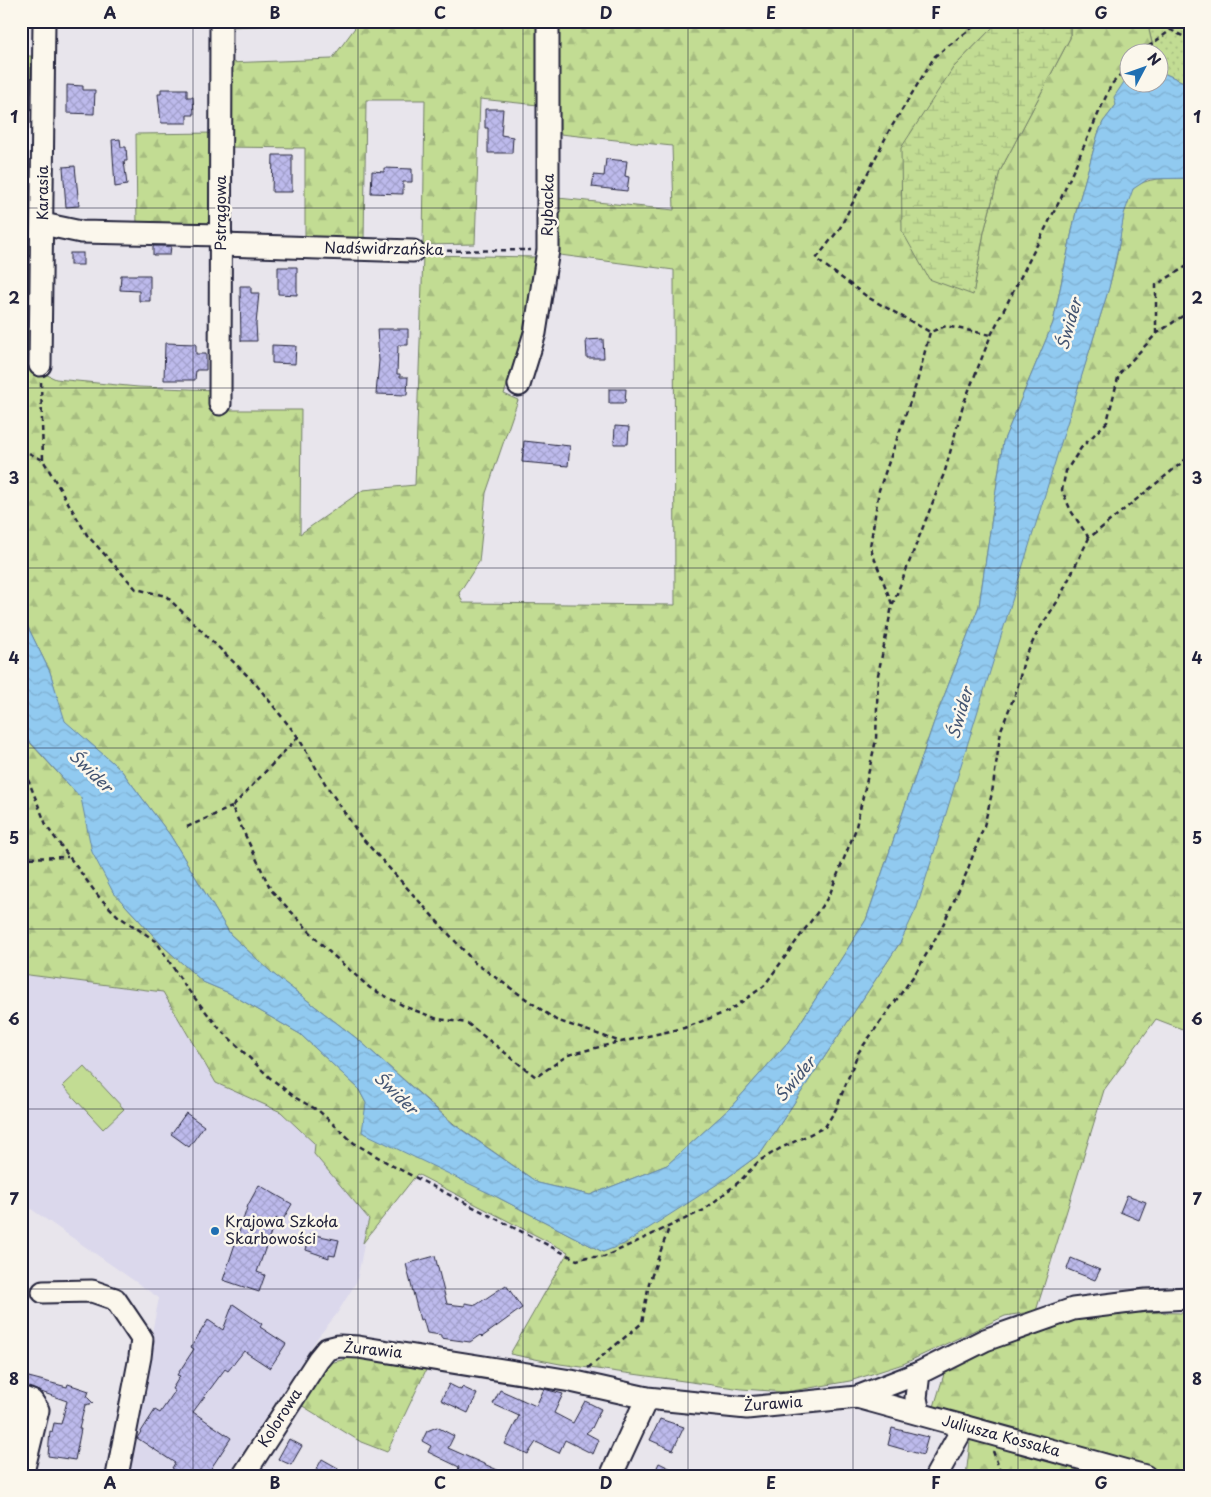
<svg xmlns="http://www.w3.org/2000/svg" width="1211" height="1497" viewBox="0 0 1211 1497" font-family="'Playpen Sans',sans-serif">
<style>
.built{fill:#dbd8ec}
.grass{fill:url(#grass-dots);stroke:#727f67}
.forest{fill:url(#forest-firs);stroke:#727f67}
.wetland{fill:url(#wetland-marsh);stroke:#727f67}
.pitch{fill:#c2dc93;stroke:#727f67}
.water{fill:url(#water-waves);stroke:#6587a8}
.building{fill:url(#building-cross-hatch);stroke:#22223b}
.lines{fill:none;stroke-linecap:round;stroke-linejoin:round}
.minor-casing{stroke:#22223b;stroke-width:25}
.path{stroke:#22223b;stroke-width:2.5;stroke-dasharray:5 4;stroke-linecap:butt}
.minor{stroke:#fbf7ec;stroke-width:21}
.grid{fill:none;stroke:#22223b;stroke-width:1;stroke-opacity:0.55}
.poi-dot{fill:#1f6fb2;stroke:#fbf7ec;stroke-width:2}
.labels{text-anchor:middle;stroke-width:5;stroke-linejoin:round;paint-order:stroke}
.street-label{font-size:15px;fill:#22223b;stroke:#fbf7ec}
.poi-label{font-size:15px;fill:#22223b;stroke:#fbf7ec;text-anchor:start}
.water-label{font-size:16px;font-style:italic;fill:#435471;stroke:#fbf7ec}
.neatline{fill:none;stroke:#22223b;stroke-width:2}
.grid-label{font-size:16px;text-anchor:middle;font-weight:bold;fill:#22223b}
</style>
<defs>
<pattern id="grass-dots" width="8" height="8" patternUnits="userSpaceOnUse" patternTransform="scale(1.25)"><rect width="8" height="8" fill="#c2dc93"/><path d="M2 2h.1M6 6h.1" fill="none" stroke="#a6bc80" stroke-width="1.8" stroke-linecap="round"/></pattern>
<pattern id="forest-firs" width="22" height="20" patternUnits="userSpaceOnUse" patternTransform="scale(1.25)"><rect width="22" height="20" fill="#c2dc93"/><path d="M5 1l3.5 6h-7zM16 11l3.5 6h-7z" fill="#a6bc80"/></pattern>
<pattern id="wetland-marsh" width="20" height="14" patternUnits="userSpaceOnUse" patternTransform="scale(1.25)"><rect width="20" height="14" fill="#c2dc93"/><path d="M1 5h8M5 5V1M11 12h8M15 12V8" fill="none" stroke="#a6bc80"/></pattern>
<pattern id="water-waves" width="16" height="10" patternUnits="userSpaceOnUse" patternTransform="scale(1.25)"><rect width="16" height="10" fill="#91caf0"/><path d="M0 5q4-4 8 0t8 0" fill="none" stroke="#7dadcf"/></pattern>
<pattern id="building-cross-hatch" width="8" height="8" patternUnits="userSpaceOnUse" patternTransform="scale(1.25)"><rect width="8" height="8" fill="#bdbaec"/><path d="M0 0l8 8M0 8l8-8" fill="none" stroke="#a2a0cb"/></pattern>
</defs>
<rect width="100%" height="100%" fill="#e8e5ec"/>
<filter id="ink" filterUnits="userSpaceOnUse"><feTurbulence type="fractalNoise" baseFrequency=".02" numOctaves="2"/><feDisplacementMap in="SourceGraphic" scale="10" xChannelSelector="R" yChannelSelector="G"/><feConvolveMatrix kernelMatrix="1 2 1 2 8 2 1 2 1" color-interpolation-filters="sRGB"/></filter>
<g filter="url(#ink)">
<polygon class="built" points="21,974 163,992 216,1083 281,1112 316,1144 314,1154 369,1219 357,1281 336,1315 318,1337 227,1476 151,1476 149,1473 135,1471 133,1476 123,1476 159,1298 21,1202"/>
<g class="grass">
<polygon points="227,21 308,21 308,24 228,27"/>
<polygon points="1151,21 1190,21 1190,85 1159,71 1158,52 1154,52 1149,30"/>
<polygon points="21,56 31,56 30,94 21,81"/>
<polygon points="21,164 29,164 29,249 21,248"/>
</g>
<g class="forest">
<polygon points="360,21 538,21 538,105 480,99 475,244 423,245 425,100 366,100 364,241 305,239 305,148 225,147 227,63 332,59"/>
<polygon points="558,21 999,21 953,68 973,294 984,232 1000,171 1070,38 1070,21 1151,21 1149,30 1154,52 1128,52 1128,80 1124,82 1116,105 1103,122 1098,134 1076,212 1053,323 1003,442 979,606 934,722 866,920 788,1042 730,1108 667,1165 590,1195 538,1183 454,1124 360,1041 272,973 230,934 170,835 121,770 64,721 50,672 24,619 25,586 21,571 21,248 29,249 29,358 45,374 56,379 138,387 216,390 215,410 301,410 300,534 363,490 415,485 423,255 535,257 525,332 504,394 518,400 486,493 479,562 459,593 463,603 675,605 674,270 560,255 558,198 674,210 672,146 560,134"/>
<polygon points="215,133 216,227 137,230 136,134"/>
<path d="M1190,178v854l-34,-13 -52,71 -68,221 -31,5 -102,48 -53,17 -64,11 -44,-3 -182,-25 -50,-10 58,-102 -151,-78 -54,69 6,-24 -55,-65 1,-10 -34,-32 -65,-29 -53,-91 -142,-18v-241l60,65 32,94 50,54 40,36 26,11 71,41 58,54 8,15 133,95 104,54 124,-74 34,-25 140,-212 188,-589c12,-40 27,-80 32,-122 2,-11 4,-35 14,-43 15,-11 36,-8 55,-9z"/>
<path d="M1190,1313v145l-3,18h-14l-240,-66 12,-39c50,-27 103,-49 161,-56 27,-4 56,-2 84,-2z"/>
<polygon points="354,1357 426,1370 387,1452 361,1442 301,1405 330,1363"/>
<polygon points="971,1433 1117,1476 966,1476"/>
</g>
<polygon class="wetland" points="999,21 1070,21 1070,38 1000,171 984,232 973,295 929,279 902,231 901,148 953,68"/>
<polygon class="pitch" points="84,1066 124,1109 103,1129 63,1086"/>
<polygon class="water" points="1159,71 1190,85 1190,178 1148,179 1133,189 1124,214 1119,244 1109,288 917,907 901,941 761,1153 727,1178 624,1244 603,1252 499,1198 362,1132 366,1103 358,1088 300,1034 229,993 203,982 163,946 113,892 92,852 81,798 21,732 21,571 25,586 24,619 50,672 65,721 121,770 170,835 230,934 272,973 360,1041 453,1124 538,1183 590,1195 667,1165 730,1108 788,1042 866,920 934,722 979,606 1003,442 1053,323 1076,212 1098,134 1103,122 1116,105 1114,97 1124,82 1128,80 1128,82 1158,82"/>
<g class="building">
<polygon points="67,85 83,86 83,90 95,90 94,114 67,113"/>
<polygon points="161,89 187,89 187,97 193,97 194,115 187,115 187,123 161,123 158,94 161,94"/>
<polygon points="485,109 503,109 501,135 513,137 512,153 488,153 488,128 485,128"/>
<polygon points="120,139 121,147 126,147 127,161 124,161 127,185 115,187 112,140"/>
<polygon points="273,155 292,155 292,192 272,192"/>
<polygon points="606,159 627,161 625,176 629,177 627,191 592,187 594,175 604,176"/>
<polygon points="75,166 79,206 66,207 63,167"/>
<polygon points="384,168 412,169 412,182 403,182 403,194 371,193 372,171 384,172"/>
<polygon points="153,246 171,246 170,255 153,255"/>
<rect x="70" y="253" width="13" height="12"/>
<polygon points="278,267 297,267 297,295 278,294"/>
<polygon points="121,275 150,275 150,301 139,301 139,291 120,290"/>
<polygon points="240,286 251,286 251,293 259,293 256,324 257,341 241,341"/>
<polygon points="377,329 408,329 408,345 398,345 397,374 400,374 400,377 408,377 407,395 376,394 379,361"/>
<polygon points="603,339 604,358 587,358 586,340"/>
<polygon points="165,343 196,344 196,354 206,354 206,370 196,370 195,380 164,380"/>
<polygon points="272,345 296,346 295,364 272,363"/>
<polygon points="609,389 626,389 625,403 609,403"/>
<polygon points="615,426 629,427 628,444 614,444"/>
<polygon points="524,441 570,446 568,466 522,462"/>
<polygon points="186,1113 204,1126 189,1147 171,1134"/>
<polygon points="259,1185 292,1204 281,1223 276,1218 257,1272 265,1275 259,1292 223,1280 248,1205"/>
<polygon points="1127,1195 1146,1202 1139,1220 1120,1212"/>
<polygon points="310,1234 339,1240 335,1256 329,1255 329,1258 306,1250"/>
<polygon points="435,1256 447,1304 465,1306 465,1303 476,1305 506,1285 522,1308 482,1337 480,1335 470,1342 441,1338 441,1335 427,1333 423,1319 420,1320 406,1264"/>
<polygon points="1071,1258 1100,1270 1095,1280 1067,1269"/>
<polygon points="233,1304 262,1324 260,1327 286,1344 270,1368 244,1351 228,1371 225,1369 193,1412 231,1438 206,1476 184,1476 172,1468 175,1463 137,1438 155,1410 160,1413 175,1391 172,1389 180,1376 177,1375 194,1349 191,1347 208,1320 223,1330"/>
<polygon points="21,1375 67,1387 68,1384 89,1391 87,1397 93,1403 85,1405 79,1429 81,1429 75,1460 48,1456 50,1431 52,1432 54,1423 61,1424 67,1401 21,1385"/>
<polygon points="449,1384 461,1390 462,1387 477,1394 468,1413 441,1400"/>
<polygon points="544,1389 563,1394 554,1413 573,1423 585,1401 601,1409 592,1428 586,1433 599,1440 593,1454 565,1440 559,1453 536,1442 528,1454 505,1444 519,1416 493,1404 500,1390 536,1406"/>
<polygon points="660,1419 684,1427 673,1450 650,1440"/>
<polygon points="437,1427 454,1436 448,1448 511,1476 456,1476 459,1467 428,1452 431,1446 422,1441 427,1431"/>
<polygon points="892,1428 928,1437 923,1455 888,1445"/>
<polygon points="289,1439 302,1446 291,1465 278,1459"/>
<polygon points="322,1459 338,1468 334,1476 313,1476"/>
<polygon points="659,1463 686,1476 653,1476"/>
</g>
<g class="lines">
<defs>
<g id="minor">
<polyline points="43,224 81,232 221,235"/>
<polyline points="221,245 413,251"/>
<polyline points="40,365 44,21"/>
<polyline points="519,385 535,333 548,250 548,21"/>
<polyline points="220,404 221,21"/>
<polyline points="43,1292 92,1291 115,1299 142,1339 140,1357 117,1476"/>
<polyline points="21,1397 32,1401 38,1410 22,1476"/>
<polyline points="857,1397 1145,1476"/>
<polyline points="919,1413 916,1398 919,1373"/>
<polyline points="243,1476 318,1360 327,1349 339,1346 358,1347 571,1381 647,1398 747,1408 857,1397 919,1373 985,1340 1073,1309 1146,1300 1190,1298"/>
<polyline points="611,1476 647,1398"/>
<polyline points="936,1476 964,1426"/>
</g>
</defs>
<use href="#minor" class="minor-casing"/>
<g class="path">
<polyline points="981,21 935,56 889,131 840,228 816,259 869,298 930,332 946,326 991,335"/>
<polyline points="1161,21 1171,30"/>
<polyline points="1141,52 1171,30 1190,40"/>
<polyline points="429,251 531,250"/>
<polyline points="1156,334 1156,285 1187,266 1190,261"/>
<polyline points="41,382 43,460"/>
<polyline points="21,449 43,460 87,535 136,589 166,596 255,683 298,737 326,785 361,837 475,963 556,1020 621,1042 684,1028 729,1011 764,986 829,896 855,831 876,740 878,675 892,606 945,471 963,405 991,335 1061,198 1111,85 1128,66"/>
<polyline points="1089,538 1071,511 1062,490 1066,471 1081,448 1107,422 1119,374 1156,334 1190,311"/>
<polyline points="892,604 870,547 879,490 917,382 930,332"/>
<polyline points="298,737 232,807 271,890 326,949 370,988 406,1007 438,1019 467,1023 536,1077 568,1055 619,1042"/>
<polyline points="21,762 47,827 99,897 118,916 156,941 185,986 219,1028 269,1077 296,1098 319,1111 354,1143 393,1166 577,1260 587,1257 604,1257 704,1210 740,1181 759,1161 781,1148 825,1127 836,1109 858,1053 915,974 942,927 966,874 984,826 992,793 1001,730 1017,689 1024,660 1038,631 1059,599 1089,538 1190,456"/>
<polyline points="187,827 232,807"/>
<polyline points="21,858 68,857"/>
<polyline points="588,1368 642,1323 649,1283 669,1228"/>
<polyline points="993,1451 1002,1476"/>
</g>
<use href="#minor" class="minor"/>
</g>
</g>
<path class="grid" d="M193,21v1455M358,21v1455M523,21v1455M688,21v1455M853,21v1455M1018,21v1455M21,208h1169M21,388h1169M21,568h1169M21,748h1169M21,929h1169M21,1109h1169M21,1289h1169"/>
<circle class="poi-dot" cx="215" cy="1231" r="5"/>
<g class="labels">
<g class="street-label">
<text transform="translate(43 193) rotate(-90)" y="5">Karasia</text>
<text transform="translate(548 205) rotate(-89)" y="5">Rybacka</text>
<text transform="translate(221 213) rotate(-90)" y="5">Pstrągowa</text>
<text transform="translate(384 249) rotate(1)" y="5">Nadświdrzańska</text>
<text transform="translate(373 1350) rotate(6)" y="5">Żurawia</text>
<text transform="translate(773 1404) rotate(-4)" y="5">Żurawia</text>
<text transform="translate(280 1418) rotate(-57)" y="5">Kolorowa</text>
<text transform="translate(1001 1436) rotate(15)" y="5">Juliusza Kossaka</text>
</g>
<g class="poi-label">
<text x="225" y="1227">Krajowa Szkoła<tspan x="225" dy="17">Skarbowości</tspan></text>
</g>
<g class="water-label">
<text transform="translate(1069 324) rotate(-74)" y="6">Świder</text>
<text transform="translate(960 713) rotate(-74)" y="6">Świder</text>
<text transform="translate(91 771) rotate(44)" y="6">Świder</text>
<text transform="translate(795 1079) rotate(-50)" y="6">Świder</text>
<text transform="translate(396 1093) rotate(44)" y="6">Świder</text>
</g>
</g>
<rect width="1211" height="1497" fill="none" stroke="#fbf7ec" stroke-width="55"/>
<g transform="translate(1144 68) rotate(49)"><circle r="24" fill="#fbf7ec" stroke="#a4a2a5"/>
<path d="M0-4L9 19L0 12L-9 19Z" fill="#1f6fb2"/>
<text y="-8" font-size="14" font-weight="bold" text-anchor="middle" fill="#22223b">N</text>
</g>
<rect x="28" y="28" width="1156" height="1442" class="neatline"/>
<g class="grid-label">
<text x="110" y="19">A</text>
<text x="275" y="19">B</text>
<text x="440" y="19">C</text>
<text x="606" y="19">D</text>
<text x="771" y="19">E</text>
<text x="936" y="19">F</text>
<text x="1101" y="19">G</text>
<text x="14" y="123">1</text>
<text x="1197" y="123">1</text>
<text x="14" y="304">2</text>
<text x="1197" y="304">2</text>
<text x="14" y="484">3</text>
<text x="1197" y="484">3</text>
<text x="14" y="664">4</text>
<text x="1197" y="664">4</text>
<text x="14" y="844">5</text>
<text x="1197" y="844">5</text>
<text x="14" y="1025">6</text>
<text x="1197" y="1025">6</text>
<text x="14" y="1205">7</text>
<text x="1197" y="1205">7</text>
<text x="14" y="1385">8</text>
<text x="1197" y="1385">8</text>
<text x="110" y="1489">A</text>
<text x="275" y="1489">B</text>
<text x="440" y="1489">C</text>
<text x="606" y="1489">D</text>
<text x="771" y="1489">E</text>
<text x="936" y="1489">F</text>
<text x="1101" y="1489">G</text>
</g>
</svg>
